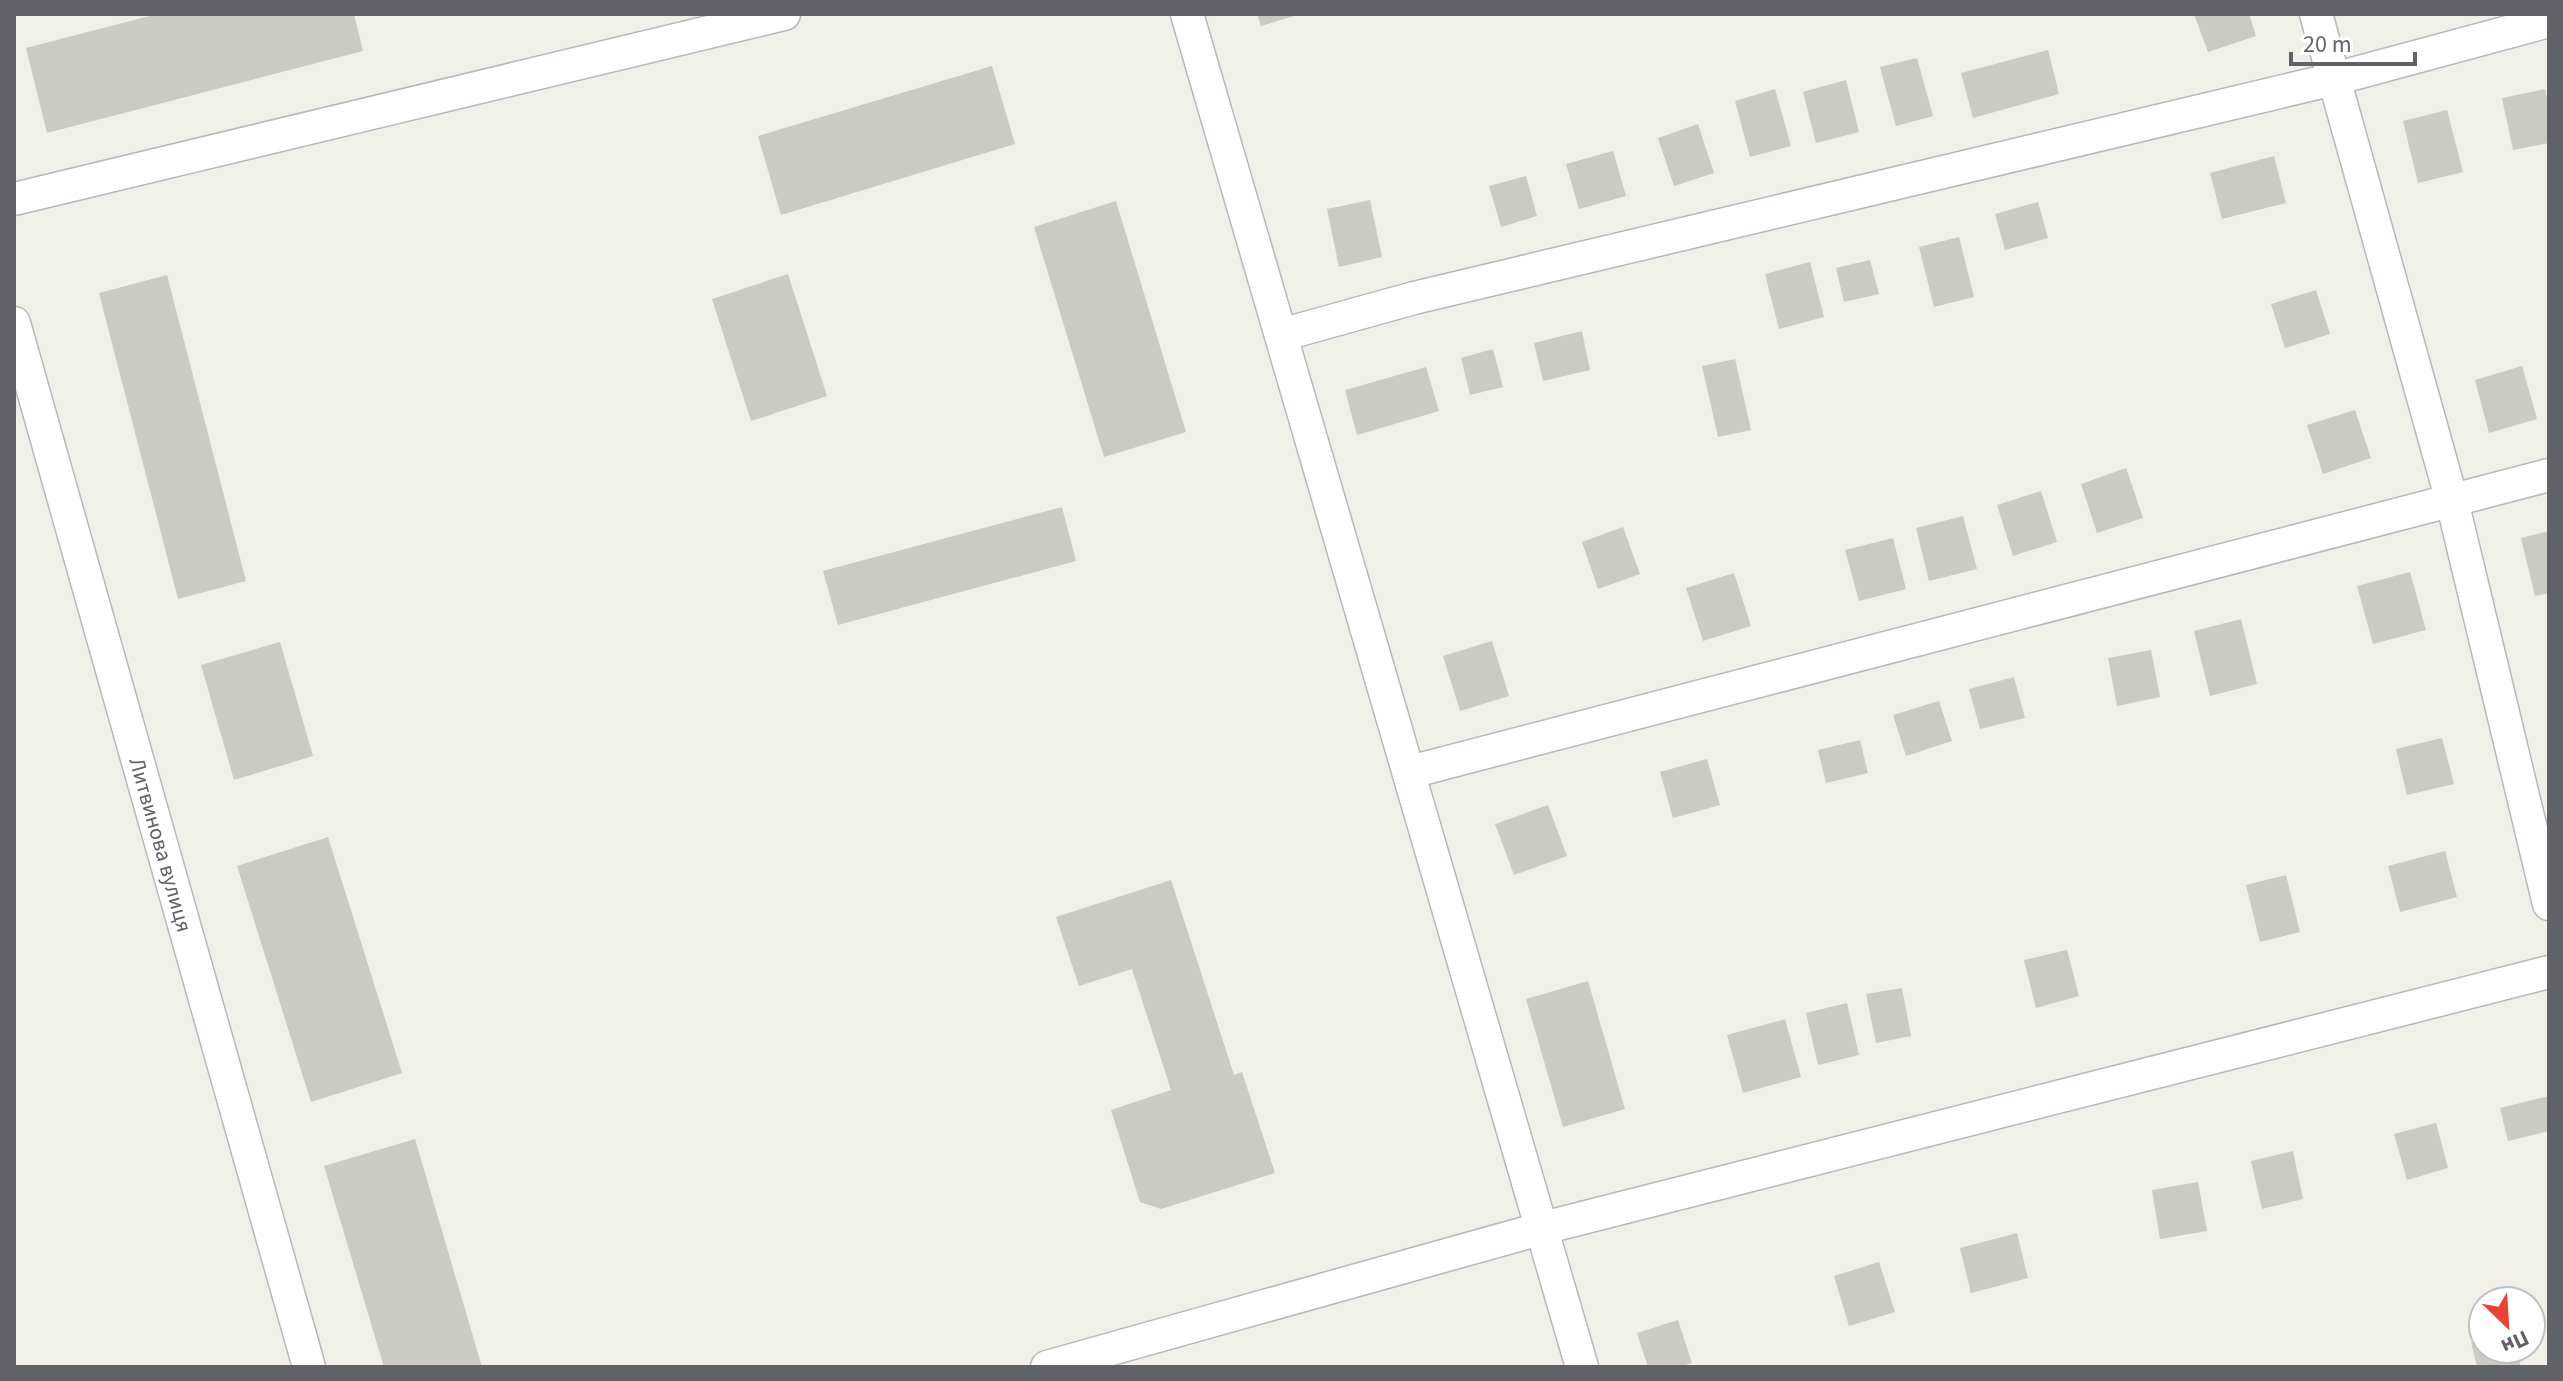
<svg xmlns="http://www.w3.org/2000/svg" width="2563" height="1381" viewBox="0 0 2563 1381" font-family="'Source Sans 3',sans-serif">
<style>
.building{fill:#cccac5}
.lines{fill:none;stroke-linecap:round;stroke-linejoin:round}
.minor-casing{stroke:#b5b8bc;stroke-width:35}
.minor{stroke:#fff;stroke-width:32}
.labels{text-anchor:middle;stroke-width:6;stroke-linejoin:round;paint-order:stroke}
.street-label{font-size:22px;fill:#5f6368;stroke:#fff}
</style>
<rect width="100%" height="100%" fill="#f1efe8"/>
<g class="building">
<polygon points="157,14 354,14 363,51 47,133 26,48"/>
<polygon points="1257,14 1297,14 1297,15 1261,26"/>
<polygon points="2194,14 2249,14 2256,36 2208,52"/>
<polygon points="2048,50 2059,94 1973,118 1961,73"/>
<polygon points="1917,58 1933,116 1896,126 1880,67"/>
<polygon points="992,66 1015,144 781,215 758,136"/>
<polygon points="1846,80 1859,132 1816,143 1803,92"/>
<polygon points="1775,89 1791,146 1750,157 1735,101"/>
<polygon points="2545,89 2549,109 2549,143 2513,150 2502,98"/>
<polygon points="2447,110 2463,172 2418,183 2403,121"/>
<polygon points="1698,124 1714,173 1674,186 1658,138"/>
<polygon points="1613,151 1626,196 1579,209 1566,164"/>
<polygon points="2274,156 2286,203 2222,219 2210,173"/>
<polygon points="1526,176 1537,216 1501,227 1489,186"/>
<polygon points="1370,200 1382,257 1339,267 1327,209"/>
<polygon points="1116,201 1186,432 1104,457 1034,227"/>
<polygon points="2038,202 2048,238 2005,250 1995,214"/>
<polygon points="1959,237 1974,297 1934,307 1919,247"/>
<polygon points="1870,260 1879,294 1844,302 1836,268"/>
<polygon points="1810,262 1824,317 1779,329 1765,274"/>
<polygon points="788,274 827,396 751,421 712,299"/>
<polygon points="167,275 246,581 178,599 99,293"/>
<polygon points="2316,290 2330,334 2285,348 2271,304"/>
<polygon points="1582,331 1590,370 1543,381 1534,343"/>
<polygon points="1493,349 1503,387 1470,395 1461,358"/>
<polygon points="1735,359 1751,430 1718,437 1702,366"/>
<polygon points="2522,366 2537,419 2489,433 2475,380"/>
<polygon points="1426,367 1439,411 1357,435 1345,390"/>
<polygon points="2355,410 2371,458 2323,474 2307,425"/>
<polygon points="2126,468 2143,518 2097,533 2081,484"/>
<polygon points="2041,491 2057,542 2013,556 1997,505"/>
<polygon points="1062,507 1076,561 838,625 823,571"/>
<polygon points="1963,516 1977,569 1929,581 1916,528"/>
<polygon points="1623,527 1640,574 1598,589 1582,542"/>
<polygon points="2549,531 2549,593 2535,596 2521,538"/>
<polygon points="1893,538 1906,589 1859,601 1845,550"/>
<polygon points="2410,572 2426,630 2373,644 2357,586"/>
<polygon points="1734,573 1751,626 1703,641 1686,588"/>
<polygon points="2241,619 2257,684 2210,696 2194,631"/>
<polygon points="1492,641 1509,696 1460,711 1443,656"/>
<polygon points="280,642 313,756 234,780 201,665"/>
<polygon points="2151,650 2160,697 2117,706 2108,658"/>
<polygon points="2014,677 2025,718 1980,729 1969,689"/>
<polygon points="1939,701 1952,741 1906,756 1893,715"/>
<polygon points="2442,738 2454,784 2407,795 2396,749"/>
<polygon points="1860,740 1868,773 1826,783 1818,750"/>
<polygon points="1707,759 1720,805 1673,818 1660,772"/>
<polygon points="1548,805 1567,856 1514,875 1495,824"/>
<polygon points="328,837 402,1073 311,1102 237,866"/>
<polygon points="2445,851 2457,897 2400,912 2388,866"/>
<polygon points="2286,875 2300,932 2260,942 2246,885"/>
<polygon points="1171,880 1234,1075 1242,1072 1275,1173 1161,1209 1140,1202 1111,1110 1171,1090 1132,969 1079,986 1056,917"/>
<polygon points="2067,950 2079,996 2036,1008 2024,960"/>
<polygon points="1588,981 1625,1109 1563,1127 1526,999"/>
<polygon points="1902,988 1911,1036 1876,1043 1866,994"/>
<polygon points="1847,1003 1859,1055 1818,1065 1806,1013"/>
<polygon points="1785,1019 1801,1077 1743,1093 1727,1035"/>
<polygon points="2549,1096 2549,1131 2508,1141 2500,1108"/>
<polygon points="2436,1123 2448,1168 2407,1180 2394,1134"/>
<polygon points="415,1139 482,1367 384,1367 324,1166"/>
<polygon points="2293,1151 2303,1199 2262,1209 2251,1161"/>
<polygon points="2198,1182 2207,1231 2160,1239 2152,1190"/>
<polygon points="2017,1233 2028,1278 1971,1293 1960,1248"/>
<polygon points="1879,1262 1895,1312 1849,1326 1834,1276"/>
<polygon points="1678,1320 1692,1363 1679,1367 1648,1367 1637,1333"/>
<polygon points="2483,1339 2483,1349 2516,1349 2521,1367 2477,1367 2471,1342"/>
</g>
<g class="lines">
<defs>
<g id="minor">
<polyline points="1187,14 1582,1367"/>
<polyline points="2316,14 2452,501 2549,904"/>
<polyline points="14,199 784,14"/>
<path id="s1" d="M14,323l295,1044"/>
<polyline points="1281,335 1414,298 2334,79 2549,21"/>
<polyline points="1410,772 2549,475"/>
<polyline points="1047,1367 1543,1228 2549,972"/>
</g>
</defs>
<use href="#minor" class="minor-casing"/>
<use href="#minor" class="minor"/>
</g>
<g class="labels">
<g class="street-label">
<text dy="8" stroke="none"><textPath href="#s1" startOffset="542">Литвинова вулиця</textPath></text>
</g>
</g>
<rect width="2563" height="1381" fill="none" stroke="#5f6368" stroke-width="32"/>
<g transform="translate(2507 1325) rotate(155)"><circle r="38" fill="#ffffff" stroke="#bfc1c3" stroke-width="2"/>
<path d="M0-6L14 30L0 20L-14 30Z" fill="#ea4335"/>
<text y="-12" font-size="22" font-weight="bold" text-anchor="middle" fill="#5f6368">Пн</text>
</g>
<path d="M2291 52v12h124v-12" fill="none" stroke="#5f6368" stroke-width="4"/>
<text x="2303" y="52" font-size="24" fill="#5f6368" stroke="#ffffff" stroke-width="6" paint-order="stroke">20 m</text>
</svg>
